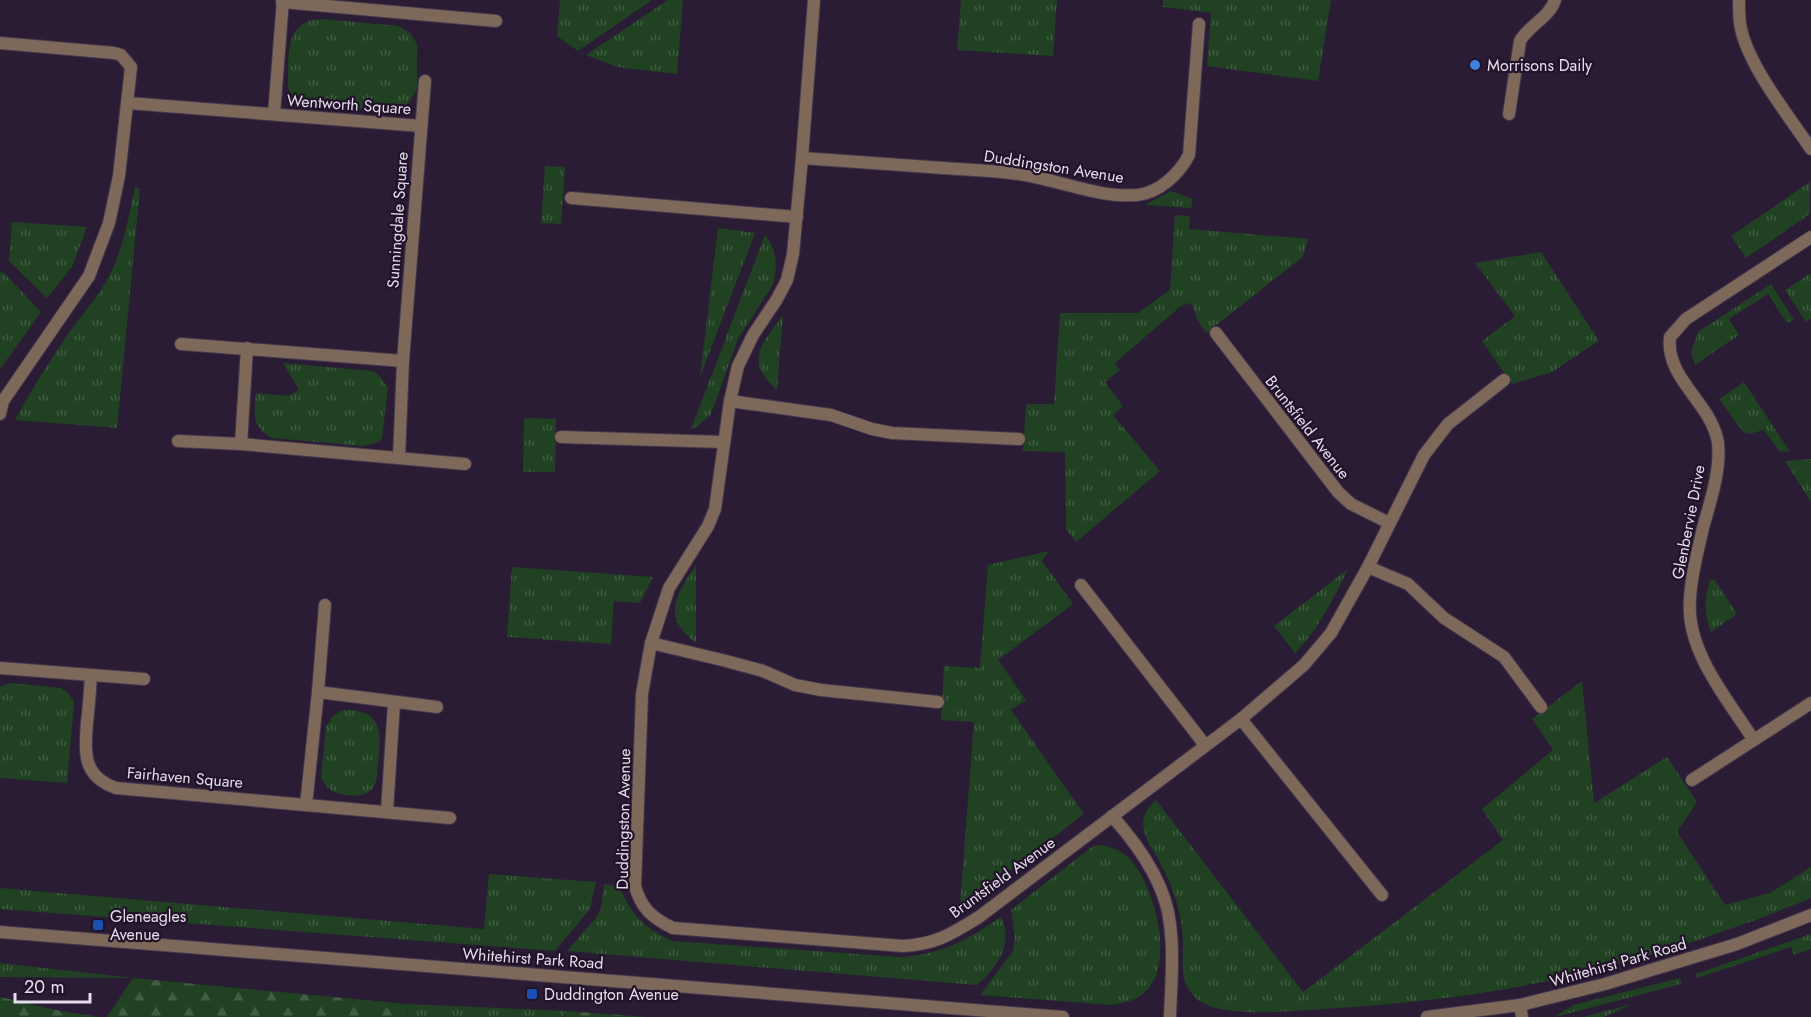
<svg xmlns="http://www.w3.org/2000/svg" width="1811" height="1017" viewBox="0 0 1811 1017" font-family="Jost,sans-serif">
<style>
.grass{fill:url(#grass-tufts)}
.forest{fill:url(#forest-firs)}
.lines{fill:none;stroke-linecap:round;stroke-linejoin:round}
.minor-casing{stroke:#44374e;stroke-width:14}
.tertiary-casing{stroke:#44374e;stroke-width:14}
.minor{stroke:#7d6859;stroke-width:12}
.tertiary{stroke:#7d6859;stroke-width:12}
.shop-dot{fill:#3f7fe0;stroke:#211329;stroke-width:2}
.transit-dot{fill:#1a4fb4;stroke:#211329;stroke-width:2}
.labels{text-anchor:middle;stroke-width:4.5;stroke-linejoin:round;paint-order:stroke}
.poi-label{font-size:16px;fill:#e6ddec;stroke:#211329;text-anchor:start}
.street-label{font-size:16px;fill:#e6ddec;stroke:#211329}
</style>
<defs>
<pattern id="grass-tufts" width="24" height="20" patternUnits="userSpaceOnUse" patternTransform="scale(1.5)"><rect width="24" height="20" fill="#204122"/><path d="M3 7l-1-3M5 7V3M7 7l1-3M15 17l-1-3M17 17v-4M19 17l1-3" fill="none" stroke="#405c42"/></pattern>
<pattern id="forest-firs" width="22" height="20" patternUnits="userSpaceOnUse" patternTransform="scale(1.5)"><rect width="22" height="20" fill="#204122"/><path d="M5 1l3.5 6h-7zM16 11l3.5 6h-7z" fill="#405c42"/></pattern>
</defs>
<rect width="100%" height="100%" fill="#2a1c34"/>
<g class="grass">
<polygon points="560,0 652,0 578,51 557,36"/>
<polygon points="668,0 683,0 677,74 617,67 586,55"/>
<polygon points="961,0 1057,0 1053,56 957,50"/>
<polygon points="1163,0 1331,0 1318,81 1207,66 1211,13 1163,7"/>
<path d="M322,19l76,7 12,7 7,11v45l-12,20 -13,3 -88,-7c-9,-4 -14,-8 -16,-18 1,-29 -5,-67 34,-68z"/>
<polygon points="545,166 565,167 561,224 541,223"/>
<polygon points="1810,182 1810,214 1746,258 1731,236"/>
<path d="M135,187l5,2 -23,239 -102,-8c15,-28 33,-56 51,-83 15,-22 34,-41 45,-65 13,-26 18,-57 24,-85z"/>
<polygon points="1171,191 1193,199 1191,208 1145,205"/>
<polygon points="1175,215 1190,216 1189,229 1308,239 1303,257 1206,333 1198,321 1191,303 1181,306 1115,363 1120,370 1105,382 1123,406 1113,415 1160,471 1076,542 1066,529 1065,452 1023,451 1026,404 1054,404 1060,313 1138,313 1170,290"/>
<polygon points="12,222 87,227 72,267 47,298 9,261"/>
<polygon points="718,228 755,233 700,377"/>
<path d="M765,235c12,14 13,32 8,49l-35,55 -27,75 -14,13 -6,2z"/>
<polygon points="1541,252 1599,341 1552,372 1512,384 1482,341 1515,316 1475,263"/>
<polygon points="0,272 4,273 41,312 0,369"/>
<polygon points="1811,273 1811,319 1806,322 1785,290"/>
<polygon points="1771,284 1794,320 1787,323 1768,294 1729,319 1739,335 1695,365 1691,352 1698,332"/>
<path d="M783,315l-6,75c-34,-30 -15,-45 6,-75z"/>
<path d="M283,363l89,8 7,4 9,13 -6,51 -4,3 -14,4 -92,-8c-21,-12 -18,-24 -16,-45l32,3 11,-6z"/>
<polygon points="1744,382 1790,452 1779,451 1764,430 1749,434 1743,432 1719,399"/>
<polygon points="524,418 556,419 555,472 523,472"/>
<polygon points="1811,459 1811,502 1785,461"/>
<polygon points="1049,551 1042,561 1073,604 998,660 1026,700 1011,710 1084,814 989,887 960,905 974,722 941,720 944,666 980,668 988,565"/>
<path d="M696,565v78c-35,-27 -20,-48 0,-78z"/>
<polygon points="512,567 653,577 640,603 614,601 611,644 507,637"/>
<path d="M1348,569c-15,30 -29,60 -53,84l-21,-27z"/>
<path d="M1710,580h5l22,34 -26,18c-7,-18 -7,-34 -1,-52z"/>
<path d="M1582,681l12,122 73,-46 30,45 -20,30 48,73 45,-12 41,-26v31c-80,33 -165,61 -251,80 -82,19 -168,27 -252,32 -31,2 -86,7 -110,-10 -19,-16 -15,-33 -15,-54 0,-17 -3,-33 -8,-49 -4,-12 -9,-23 -15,-34 -12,-22 -29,-42 -4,-63l147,192 200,-152 -21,-31 71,-59 -21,-31z"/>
<polygon points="10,683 61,688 69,694 74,702 67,783 0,778 0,687"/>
<path d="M343,710c41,-1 38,23 35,54 -1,9 0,19 -7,26 -8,7 -16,6 -26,5 -12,-2 -19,-6 -24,-18l5,-50 7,-11z"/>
<path d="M1101,845c11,2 21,6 29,14 25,27 43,99 19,129 -10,12 -24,15 -38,17l-131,-10 33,-44 2,-13 -4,-28 73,-57 10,-7z"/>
<polygon points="489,874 596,882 590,909 555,951 0,909 0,888 484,929"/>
<path d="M604,884l16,3c10,28 26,42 53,54l228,16c43,-3 65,-17 100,-40 13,25 -4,53 -25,68l-409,-34 29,-33 5,-11z"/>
<polygon points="1811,934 1811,949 1794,955 1791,947 1697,978 1696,974"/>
<polygon points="0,963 133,978 0,977"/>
<polygon points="1680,978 1681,984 1555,1017 1573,1005"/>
<polygon points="407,1004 566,1011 564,1017 408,1017"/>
<polygon points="1632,1004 1604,1017 1583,1017"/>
</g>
<g class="forest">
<polygon points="133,978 407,1004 408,1017 107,1017"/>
<polygon points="0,997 61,1011 99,1017 0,1017"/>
<polygon points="566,1011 647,1017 565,1017"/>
</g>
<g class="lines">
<defs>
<g id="minor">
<path d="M814,0l-12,158 -9,96 -6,26 -10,19 -24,36 -15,31 -8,35 -15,108 -7,17 -39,62 -18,55 -9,51 -7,192c6,22 17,32 38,42l230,18c34,-2 48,-12 76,-29l262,-198 63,-54 27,-32 37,-66 56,-112 24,-31 56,-44"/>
<path d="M1739,0c0,8 0,16 1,23 5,39 49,93 71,126"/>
<polyline points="282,2 496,21"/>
<polyline points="0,43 114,53 121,55 131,67 119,176 109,223 89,276 3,401 0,414"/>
<polyline points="128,103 421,126"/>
<polyline points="274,114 283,0"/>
<path d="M1509,114l11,-73c9,-16 29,-23 35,-41"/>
<path d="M802,158c47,3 94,7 141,10 27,2 55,2 82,7 36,6 74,23 112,20 22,-2 42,-21 52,-40l10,-131"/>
<polyline points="571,198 797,217"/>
<polyline points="1216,333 1338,492 1351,504 1389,523"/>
<polyline points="181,344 403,361"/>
<polyline points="730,401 831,415 872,429 892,433 1019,439"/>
<polyline points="561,437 723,442"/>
<polyline points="178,441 241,444 465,464"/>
<polyline points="241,444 247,348"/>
<polyline points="399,457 403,361 425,81"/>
<polyline points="1368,567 1408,584 1444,618 1504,657 1541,707"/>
<polyline points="1081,585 1205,745"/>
<polyline points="651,643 726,661 763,671 795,685 821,690 938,702"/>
<polyline points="0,668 144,679"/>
<path d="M91,675c-1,16 -2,32 -4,47 -2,31 -5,54 29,66l334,30"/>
<polyline points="318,692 437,707"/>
<polyline points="1241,719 1382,895"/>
<path d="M1753,739c-23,-36 -60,-80 -63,-125 -2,-26 7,-60 13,-86 7,-26 18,-57 15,-85 -6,-40 -53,-64 -48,-106l16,-18 125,-82"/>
<polyline points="1692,780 1811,703"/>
<polyline points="306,805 318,692 325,605"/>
<polyline points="387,811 394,703"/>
<path d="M1112,816c26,29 54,68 58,108 4,31 1,62 0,93"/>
<polyline points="1520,1005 1522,1017"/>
</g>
<g id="tertiary">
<polyline points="0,932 1063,1017"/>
<polyline points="1427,1017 1520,1005 1605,984 1737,944 1811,915"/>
</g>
</defs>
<use href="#minor" class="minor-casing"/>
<use href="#tertiary" class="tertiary-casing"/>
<use href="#minor" class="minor"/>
<use href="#tertiary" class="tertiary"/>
</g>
<circle class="shop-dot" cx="1475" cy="65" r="6"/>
<g class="transit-dot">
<rect x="92" y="919" width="12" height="12" rx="3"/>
<rect x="526" y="988" width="12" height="12" rx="3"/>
</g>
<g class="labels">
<g class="poi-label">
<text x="1487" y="71">Morrisons Daily</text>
<text x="110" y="922">Gleneagles<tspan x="110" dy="18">Avenue</tspan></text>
<text x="544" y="1000">Duddington Avenue</text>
</g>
<g class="street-label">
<text transform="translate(349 104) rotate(4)" y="6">Wentworth Square</text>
<text transform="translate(1054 166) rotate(9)" y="6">Duddingston Avenue</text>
<text transform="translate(397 220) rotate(-86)" y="6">Sunningdale Square</text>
<text transform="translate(1308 427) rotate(52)" y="6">Bruntsfield Avenue</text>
<text transform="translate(1688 522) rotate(-79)" y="6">Glenbervie Drive</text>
<text transform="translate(185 777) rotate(5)" y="6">Fairhaven Square</text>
<text transform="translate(623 819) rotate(-89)" y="6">Duddingston Avenue</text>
<text transform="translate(1002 877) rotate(-36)" y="6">Bruntsfield Avenue</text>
<text transform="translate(533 958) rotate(4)" y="6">Whitehirst Park Road</text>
<text transform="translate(1618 962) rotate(-16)" y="6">Whitehirst Park Road</text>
</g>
</g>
<path d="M15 993v9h75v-9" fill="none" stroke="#e6ddec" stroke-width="3"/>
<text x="24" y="993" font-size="18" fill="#e6ddec" stroke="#211329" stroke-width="4.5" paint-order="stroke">20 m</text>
</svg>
